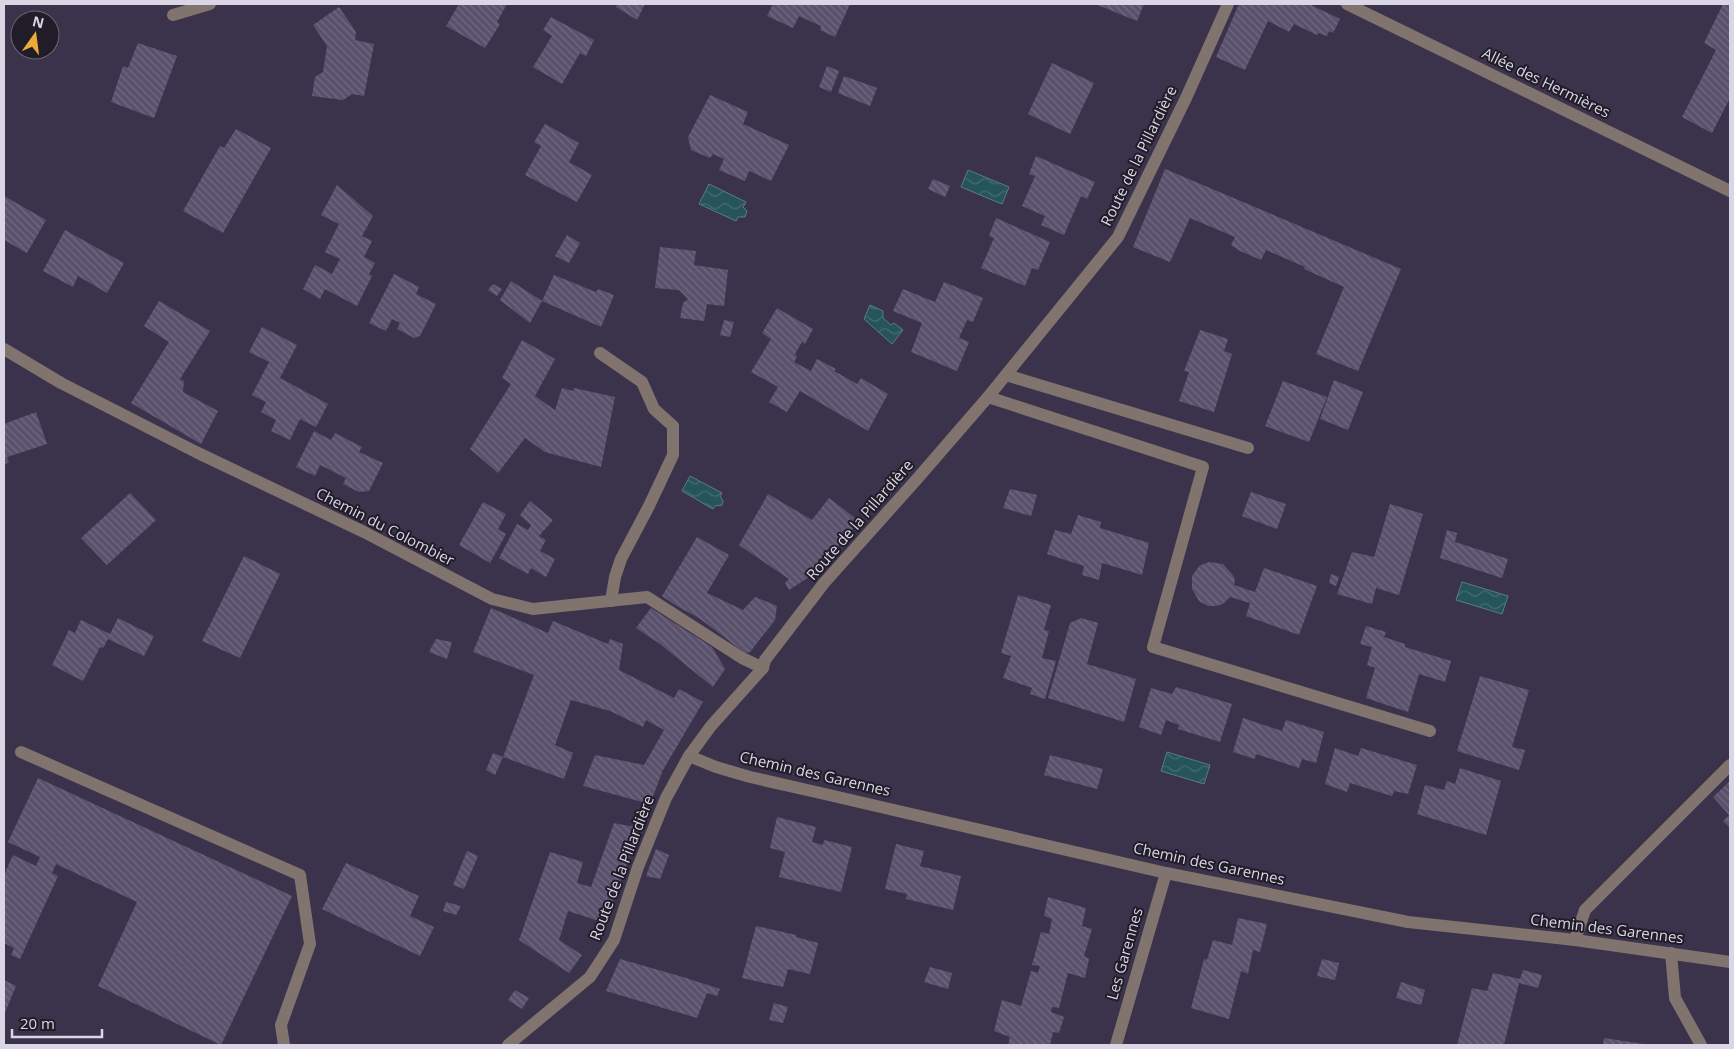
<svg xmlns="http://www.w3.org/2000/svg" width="1734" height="1049" viewBox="0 0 1734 1049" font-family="'Open Sans',sans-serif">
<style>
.water{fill:url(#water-waves);stroke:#5b7b85}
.building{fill:url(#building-back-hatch)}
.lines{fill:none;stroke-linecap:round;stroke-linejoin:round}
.minor{stroke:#81736d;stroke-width:12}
.labels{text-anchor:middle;stroke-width:4;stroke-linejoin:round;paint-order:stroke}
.street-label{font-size:15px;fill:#dad6e6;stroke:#201d28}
</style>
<defs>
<pattern id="water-waves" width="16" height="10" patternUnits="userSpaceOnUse" patternTransform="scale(1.25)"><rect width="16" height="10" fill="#25545b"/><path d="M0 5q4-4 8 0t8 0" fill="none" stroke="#446c73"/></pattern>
<pattern id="building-back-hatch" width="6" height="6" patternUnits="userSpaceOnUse" patternTransform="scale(1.25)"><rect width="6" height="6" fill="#5a526d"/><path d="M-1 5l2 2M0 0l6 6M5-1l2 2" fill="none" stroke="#716a82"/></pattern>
</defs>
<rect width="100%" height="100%" fill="#3a334b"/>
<g class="water">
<polygon points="968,170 1009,187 1002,204 961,187"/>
<polygon points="709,184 746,202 743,207 747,211 745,217 738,217 736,221 699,204"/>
<polygon points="870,305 883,311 883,318 891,325 894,323 903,330 892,344 864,319"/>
<polygon points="690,476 722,493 720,496 723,501 722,505 715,506 713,509 682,491"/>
<polygon points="1462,582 1508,596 1502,614 1456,600"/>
<polygon points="1167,752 1210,765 1204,784 1161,771"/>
</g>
<g class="building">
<polygon points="459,4 507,4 497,22 500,24 485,48 446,26"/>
<polygon points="617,4 645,4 637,20 616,7"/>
<polygon points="773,4 850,4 835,37 820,30 821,26 799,16 793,28 767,16"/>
<polygon points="1095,4 1144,4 1137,21"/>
<polygon points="1239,4 1309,4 1340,19 1333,33 1329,31 1327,36 1318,33 1317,35 1294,24 1289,32 1268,21 1245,70 1216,57"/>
<polygon points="1723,4 1730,4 1730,98 1712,133 1682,117 1716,50 1704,43"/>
<polygon points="339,7 356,32 355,40 374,44 364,96 352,94 343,100 312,96 315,77 323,72 327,46 313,25"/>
<polygon points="551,17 594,40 586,56 580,53 562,84 533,67 552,36 543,30"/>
<polygon points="138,43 177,56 154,118 111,102 123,66 128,68"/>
<polygon points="1052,63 1094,83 1070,134 1028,114"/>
<polygon points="827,66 839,71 831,92 819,87"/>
<polygon points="844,76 877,88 870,106 838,93"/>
<polygon points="710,95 748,112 743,124 789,145 771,181 749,171 745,181 719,170 724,159 713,154 710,158 691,150 688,137"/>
<polygon points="545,124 579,143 569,162 592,175 577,202 525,175 541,146 534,142"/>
<polygon points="236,129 271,148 223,233 183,211 220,146 224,148"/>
<polygon points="1036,156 1095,182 1087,199 1081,196 1064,235 1041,225 1045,216 1022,206 1035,176 1029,174"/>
<polygon points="1165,169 1401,269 1358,371 1316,354 1344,287 1304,269 1305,267 1266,250 1261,260 1240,251 1231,245 1235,237 1190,218 1170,262 1133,247"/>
<polygon points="933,179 950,186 945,197 928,189"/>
<polygon points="337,185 373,216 362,236 372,241 364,257 375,263 369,274 372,276 357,306 325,289 320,299 303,289 315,265 332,274 340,259 325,252 339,224 321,215"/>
<polygon points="4,196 46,220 27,253 4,240"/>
<polygon points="996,218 1050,242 1038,270 1032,268 1025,286 981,268 994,238 989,236"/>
<polygon points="65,230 124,263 107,293 78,276 73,287 43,271"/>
<polygon points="567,235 580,243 569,263 555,256"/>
<polygon points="660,247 696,251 694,265 728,270 724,306 707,304 704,321 680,318 683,303 688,299 679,290 655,288"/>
<polygon points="394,274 419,287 416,294 436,304 420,336 414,338 397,329 400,323 392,319 386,331 369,323"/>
<polygon points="554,275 596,292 598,289 614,295 601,327 542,301"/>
<polygon points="511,281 542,301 530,323 500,300"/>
<polygon points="944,282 983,298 973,322 967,320 959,338 969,342 957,371 911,352 922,323 893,311 903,289 935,302"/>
<polygon points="493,284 502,289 497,296 488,290"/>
<polygon points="159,301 210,331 180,379 184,381 183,392 218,411 201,444 131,403 169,342 144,326"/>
<polygon points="777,308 813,329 805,344 802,342 795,354 797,357 794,362 811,371 817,359 836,369 834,371 857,384 861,378 888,394 868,431 800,391 787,412 769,402 778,387 751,372 771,339 762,333"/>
<polygon points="724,320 734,322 730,337 720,335"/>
<polygon points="262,327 297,345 280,378 328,404 316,427 300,419 290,440 271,431 276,420 261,412 266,402 252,395 269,362 249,352"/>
<polygon points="1200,330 1228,339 1224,351 1232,354 1214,412 1179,401 1189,372 1184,371"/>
<polygon points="522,340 555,359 535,396 555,410 562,388 573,391 574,388 615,397 601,467 545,452 525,438 498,473 470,449 511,384 502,378"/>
<polygon points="1334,380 1363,392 1348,430 1320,419"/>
<polygon points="1283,381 1327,397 1309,442 1265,426"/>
<polygon points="36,412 47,444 7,457 9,463 4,464 4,424"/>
<polygon points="314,431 331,440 335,433 362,447 359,452 383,463 369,491 359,492 343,484 346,478 320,465 315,476 296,467"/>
<polygon points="1010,489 1037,495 1031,516 1003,508"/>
<polygon points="1251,492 1286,504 1277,529 1242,516"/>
<polygon points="130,493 156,520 107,565 81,538"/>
<polygon points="768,494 812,520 829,498 859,521 817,572 789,590 785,583 789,579 739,545"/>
<polygon points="530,501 553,520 539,536 546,540 540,551 555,559 546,577 531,568 528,574 499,558 517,524 528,530 531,525 520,515"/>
<polygon points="483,502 506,514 498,529 506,534 490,563 459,545"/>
<polygon points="1390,504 1423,514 1399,595 1376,588 1372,604 1337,594 1352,552 1374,557"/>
<polygon points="1078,515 1101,522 1100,528 1149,543 1142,575 1102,563 1099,580 1082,575 1084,566 1047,554 1055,530 1071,534"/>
<polygon points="1447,530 1457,533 1455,542 1508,559 1502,578 1440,558"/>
<polygon points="697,537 729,555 707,593 743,610 755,597 777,606 775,620 750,652 745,653 699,618 675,605 662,596"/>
<polygon points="244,556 280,574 240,658 202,641"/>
<polygon points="1209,562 1223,564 1232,574 1235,579 1234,585 1255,592 1264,568 1317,586 1299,635 1246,616 1250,603 1230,597 1223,604 1216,606 1208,606 1199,601 1192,589 1192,576 1199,566"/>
<polygon points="1331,574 1339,577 1336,586 1329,583"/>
<polygon points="1018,595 1051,605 1044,630 1049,631 1042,658 1056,661 1045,699 1030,694 1032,688 1003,678 1011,656 1001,653"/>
<polygon points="491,608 548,633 553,621 608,644 610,639 623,644 619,670 674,698 679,689 703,702 663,770 650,804 583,786 595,755 644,765 664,730 646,720 643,727 610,711 571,700 555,745 573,753 564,779 503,757 495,775 486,770 493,753 503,757 534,675 473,652"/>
<polygon points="651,608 712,647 725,669 713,687 660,644 636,628"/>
<polygon points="118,618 154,636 144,656 108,639 103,648 100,647 83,681 52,665 69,630 75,633 81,620 110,634"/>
<polygon points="1081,618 1098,623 1087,664 1136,679 1124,722 1048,698 1070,623"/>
<polygon points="1366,626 1386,632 1384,637 1405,644 1405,647 1451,661 1445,682 1419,674 1408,712 1366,698 1375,668 1367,665 1372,647 1360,644"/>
<polygon points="436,639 452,642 447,659 429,652"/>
<polygon points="1480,676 1529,690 1512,747 1525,750 1519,770 1457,751"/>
<polygon points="1176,687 1232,704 1220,742 1178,729 1179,725 1166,720 1161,735 1139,727 1151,688 1172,694"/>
<polygon points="1243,718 1282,731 1286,720 1324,732 1316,763 1302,759 1299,768 1256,754 1255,759 1233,752"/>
<polygon points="1335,748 1358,756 1361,748 1417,765 1408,794 1394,791 1392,796 1350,783 1347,792 1325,784"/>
<polygon points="1050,755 1103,769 1097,789 1044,775"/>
<polygon points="1460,768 1501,781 1486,835 1417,814 1425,785 1444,790 1447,781 1455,784"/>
<polygon points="38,778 292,896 221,1045 98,986 137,902 56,864 52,873 58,876 20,959 11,955 14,948 4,943 4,875 13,855 36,866 40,857 8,842"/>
<polygon points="1730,781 1730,828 1723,821 1729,815 1713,797"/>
<polygon points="777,817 816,827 812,842 823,845 824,840 852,847 841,892 779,877 785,852 770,848"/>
<polygon points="614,823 640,828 605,923 568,911 559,940 582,955 569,973 519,940 550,852 583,862 577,883 591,887"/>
<polygon points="896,844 924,851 920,866 961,876 953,910 906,899 907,894 885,889"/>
<polygon points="656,849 669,855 660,879 646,876"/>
<polygon points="467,851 478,856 464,889 453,885"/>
<polygon points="346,863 419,896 410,916 434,927 420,956 322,909"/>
<polygon points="1048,897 1086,908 1082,926 1092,929 1084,956 1089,959 1085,978 1068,973 1059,1008 1052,1007 1051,1012 1064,1017 1059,1033 1053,1032 1050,1045 1008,1045 1010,1037 994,1031 1002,1000 1021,1006 1031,971 1038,973 1040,966 1032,965 1041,932 1049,934 1052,919 1044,916"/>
<polygon points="446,902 461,906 456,915 443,911"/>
<polygon points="1238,918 1267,924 1260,952 1253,950 1248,974 1241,971 1229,1019 1191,1008 1204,959 1207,960 1213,940 1232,945"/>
<polygon points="756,926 796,935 796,937 818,943 810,974 788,969 783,987 742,978"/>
<polygon points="620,959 683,977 720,989 717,996 707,993 697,1018 606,991"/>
<polygon points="1322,959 1339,963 1335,980 1317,976"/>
<polygon points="930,967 952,973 948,989 924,982"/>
<polygon points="1523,970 1542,975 1538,988 1519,983 1504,1045 1457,1045 1472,988 1487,991 1493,973 1520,979"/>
<polygon points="4,980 16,986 4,1015"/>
<polygon points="1401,982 1425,990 1421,1005 1396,998"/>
<polygon points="515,990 529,998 522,1009 508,1000"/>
<polygon points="774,1003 788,1007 783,1023 769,1020"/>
<polygon points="1604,1038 1644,1044 1644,1045 1603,1045"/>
</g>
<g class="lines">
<g class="minor">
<polyline points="1347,4 1730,191"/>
<polyline points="173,15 210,4"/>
<polyline points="4,349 61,383 196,452 364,532 492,599 533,609 647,597 742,658 763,668"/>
<polyline points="600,353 642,382 654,409 673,426 673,455 649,506 621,559 615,577 611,601"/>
<polyline points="1006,375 1248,448"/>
<polyline points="988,397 1203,467 1153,647 1430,731"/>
<polyline points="21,752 300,875 310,944 281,1025 284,1045"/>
<polyline points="689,756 716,767 750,777 816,792 1166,873 1408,922 1575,940 1730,962"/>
<polyline points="1575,940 1585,910 1730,765"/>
<polyline points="1671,953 1675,998 1701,1045"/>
<polyline points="508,1045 590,977 614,940 638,867 666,798 689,756 711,726 763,668 765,660 824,583 917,479 988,397 1118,237 1186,98 1228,4"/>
<polyline points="1116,1045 1166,873"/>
</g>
</g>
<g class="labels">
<g class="street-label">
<text transform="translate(1546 83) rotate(26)" y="5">Allée des Hermières</text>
<text transform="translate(1139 156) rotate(-64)" y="5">Route de la Pillardière</text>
<text transform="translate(860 520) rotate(-49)" y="5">Route de la Pillardière</text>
<text transform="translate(385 527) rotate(27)" y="5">Chemin du Colombier</text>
<text transform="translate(815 774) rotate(13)" y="5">Chemin des Garennes</text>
<text transform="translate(1209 864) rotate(12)" y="5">Chemin des Garennes</text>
<text transform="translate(622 868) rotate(-69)" y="5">Route de la Pillardière</text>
<text transform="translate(1607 929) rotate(7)" y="5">Chemin des Garennes</text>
<text transform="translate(1125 954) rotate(-74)" y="5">Les Garennes</text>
</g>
</g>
<rect width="1734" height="1049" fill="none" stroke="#dad6e6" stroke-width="10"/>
<g transform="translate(35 35) rotate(14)"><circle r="24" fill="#201d28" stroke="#6a6774"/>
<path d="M0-4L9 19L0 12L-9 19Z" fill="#ebaa39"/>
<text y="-8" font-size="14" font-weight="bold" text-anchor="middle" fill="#dad6e6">N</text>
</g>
<path d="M12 1029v8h90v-8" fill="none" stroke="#dad6e6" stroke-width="2.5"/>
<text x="20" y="1029" font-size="15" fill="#dad6e6" stroke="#201d28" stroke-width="4" paint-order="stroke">20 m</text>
</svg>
